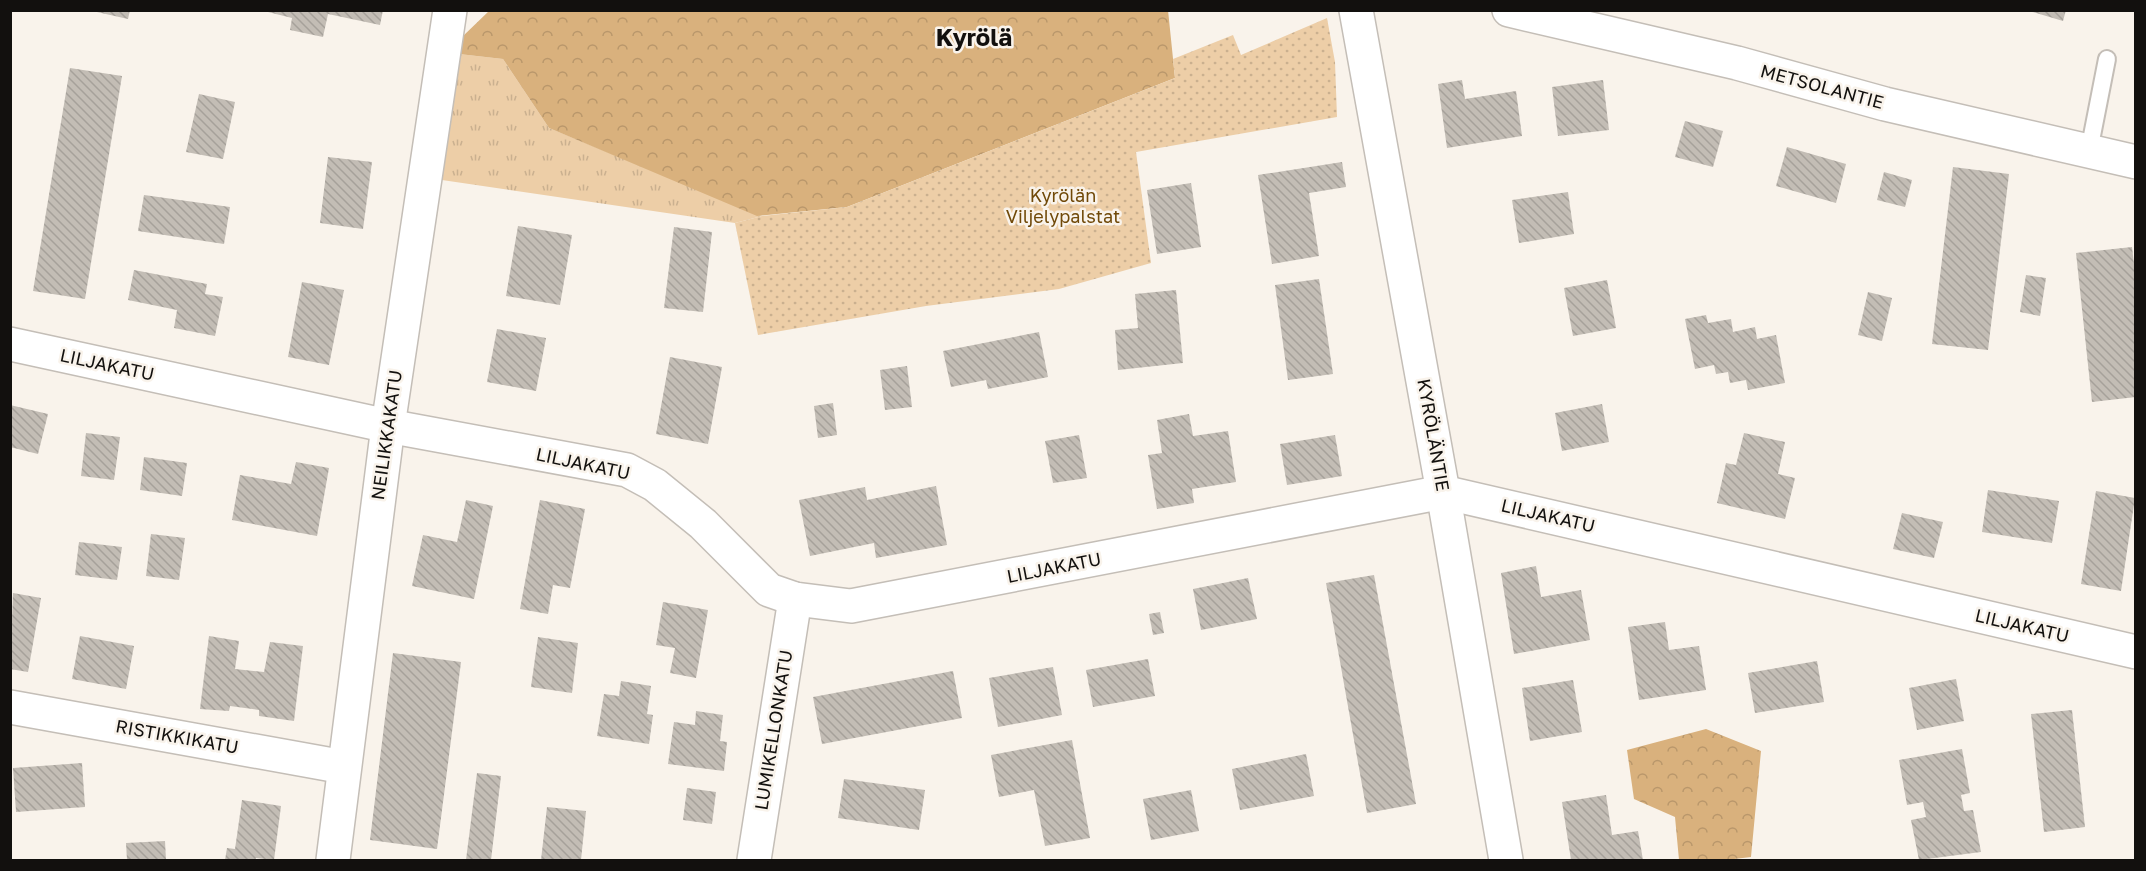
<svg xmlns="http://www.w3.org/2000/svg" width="2146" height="871" viewBox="0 0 2146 871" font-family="'Golos Text',sans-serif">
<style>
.grass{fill:url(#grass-tufts)}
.forest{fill:url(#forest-crowns)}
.park{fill:url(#park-dots)}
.building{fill:url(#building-back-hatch)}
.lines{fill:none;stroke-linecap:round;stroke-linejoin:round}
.service-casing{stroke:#c4beb7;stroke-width:20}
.minor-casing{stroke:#c4beb7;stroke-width:36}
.service{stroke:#fff;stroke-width:16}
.minor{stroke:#fff;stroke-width:33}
.labels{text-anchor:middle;stroke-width:5;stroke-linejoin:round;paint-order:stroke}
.street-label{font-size:18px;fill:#12100e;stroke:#f9f3eb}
.park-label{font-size:18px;fill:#704908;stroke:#f9f3eb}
.district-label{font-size:24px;font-weight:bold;fill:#12100e;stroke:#f9f3eb}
</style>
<defs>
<pattern id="grass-tufts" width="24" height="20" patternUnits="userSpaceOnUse" patternTransform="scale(1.5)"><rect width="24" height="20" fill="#edcea7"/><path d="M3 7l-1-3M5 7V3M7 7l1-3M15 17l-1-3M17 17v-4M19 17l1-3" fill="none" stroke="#cab08f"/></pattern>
<pattern id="forest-crowns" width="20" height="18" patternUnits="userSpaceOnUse" patternTransform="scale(1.5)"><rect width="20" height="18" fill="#d9b17d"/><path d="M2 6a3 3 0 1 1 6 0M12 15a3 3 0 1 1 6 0" fill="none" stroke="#b9976b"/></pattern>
<pattern id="park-dots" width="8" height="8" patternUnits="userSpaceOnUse" patternTransform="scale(1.5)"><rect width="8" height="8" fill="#edcea7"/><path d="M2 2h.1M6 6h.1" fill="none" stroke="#cab08f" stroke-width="1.8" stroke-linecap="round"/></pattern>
<pattern id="building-back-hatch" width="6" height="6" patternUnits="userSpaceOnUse" patternTransform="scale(1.5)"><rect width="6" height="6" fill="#c3bdb5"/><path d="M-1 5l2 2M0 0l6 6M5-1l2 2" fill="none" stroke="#a6a19a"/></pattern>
</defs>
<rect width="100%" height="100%" fill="#f9f3eb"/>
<polygon class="grass" points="459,54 503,59 549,128 762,216 735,223 442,180"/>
<g class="forest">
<polygon points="1168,10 1175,78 847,207 757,216 549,128 503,59 459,54 462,37 489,11"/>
<polygon points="1706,729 1761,751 1751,857 1726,860 1679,860 1675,817 1634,799 1627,750"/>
</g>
<polygon class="park" points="1327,18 1335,62 1337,117 1136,152 1151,263 1059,289 926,306 758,335 735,223 762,216 847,207 1175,78 1173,59 1233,35 1241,55"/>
<g class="building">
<polygon points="88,10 130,10 128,19"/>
<polygon points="260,10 383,10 380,25 328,14 323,37 290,30 292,18"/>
<polygon points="2026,10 2066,10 2063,21"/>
<polygon points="70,68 122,76 85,299 33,291"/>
<polygon points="1462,80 1465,99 1516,91 1522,136 1447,148 1438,84"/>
<polygon points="1603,80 1609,130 1558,136 1552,87"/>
<polygon points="199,94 235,102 223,159 186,152"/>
<polygon points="1685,121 1723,131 1713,167 1675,157"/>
<polygon points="1787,147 1846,164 1836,203 1776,186"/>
<polygon points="328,157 372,162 363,229 320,223"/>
<polygon points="1342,162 1346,187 1309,193 1319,256 1272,264 1258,175"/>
<polygon points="1953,167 2009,174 1988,350 1932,344"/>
<polygon points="1884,172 1912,180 1905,207 1877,200"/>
<polygon points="1191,183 1201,247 1157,254 1147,190"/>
<polygon points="1568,192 1574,234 1519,243 1512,200"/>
<polygon points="144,195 230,207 224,244 138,231"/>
<polygon points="518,226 572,235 560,305 506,296"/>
<polygon points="674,227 712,232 703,312 664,308"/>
<polygon points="2132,247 2136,280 2136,397 2092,402 2076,253"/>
<polygon points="134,270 207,284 205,294 223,297 215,336 174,328 177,310 128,300"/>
<polygon points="2026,275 2046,278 2040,316 2020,312"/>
<polygon points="1319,279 1333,374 1288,380 1275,285"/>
<polygon points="1607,280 1616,328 1573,336 1564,288"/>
<polygon points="302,282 344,290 329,365 288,357"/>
<polygon points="1176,290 1183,363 1118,370 1115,330 1138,328 1135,294"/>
<polygon points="1868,292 1892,298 1882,341 1858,335"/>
<polygon points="1706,315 1708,323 1731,319 1733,332 1755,327 1757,339 1776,335 1785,383 1748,390 1746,380 1730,383 1728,372 1716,374 1714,365 1695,369 1685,319"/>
<polygon points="497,329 546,338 536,391 487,382"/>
<polygon points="1039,332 1048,377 988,389 986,380 951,387 943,351"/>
<polygon points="670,357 722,367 708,444 656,434"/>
<polygon points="907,366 912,407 885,410 880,370"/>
<polygon points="833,403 837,435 818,438 814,406"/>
<polygon points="1602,404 1609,442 1562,451 1555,413"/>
<polygon points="10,405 48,414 38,454 10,447"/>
<polygon points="1189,414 1193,436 1228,431 1236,482 1192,489 1194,503 1157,509 1148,455 1162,453 1157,420"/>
<polygon points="86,433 120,437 114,480 81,476"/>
<polygon points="1744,433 1785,442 1778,474 1795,478 1785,519 1717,503 1726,463 1736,465"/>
<polygon points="1079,435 1087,478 1053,483 1045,441"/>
<polygon points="1335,435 1342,476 1287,485 1280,444"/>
<polygon points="144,457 187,463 182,496 140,490"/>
<polygon points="296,462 329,468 317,536 232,520 240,475 291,484"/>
<polygon points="936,486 947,545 876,558 874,543 810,556 799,500 865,487 867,500"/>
<polygon points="1988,490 2059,501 2052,543 1982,532"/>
<polygon points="2096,491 2135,498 2121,591 2081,584"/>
<polygon points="466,500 493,506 474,599 412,586 423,535 457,542"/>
<polygon points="540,500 585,509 570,588 553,585 548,614 520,609"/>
<polygon points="1902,513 1943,522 1934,558 1893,549"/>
<polygon points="151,534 185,538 179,580 146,576"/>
<polygon points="79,542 122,547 117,580 75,575"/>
<polygon points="1536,566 1541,597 1581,590 1590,640 1514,654 1501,573"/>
<polygon points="1374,575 1416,804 1367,813 1326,583"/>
<polygon points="1248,578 1257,619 1201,630 1193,589"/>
<polygon points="13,593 41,598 28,672 10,669"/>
<polygon points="663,602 708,610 696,678 670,673 675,648 656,645"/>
<polygon points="1160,612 1164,633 1153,635 1149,614"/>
<polygon points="1665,622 1669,650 1699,646 1706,690 1639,700 1628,627"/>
<polygon points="80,636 134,646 126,689 72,679"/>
<polygon points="209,636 239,641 235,669 264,672 270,642 303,646 294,721 259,716 259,710 230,706 229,711 200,709"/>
<polygon points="538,637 578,643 572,693 531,687"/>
<polygon points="393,653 461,662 437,849 370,840"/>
<polygon points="1148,659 1155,696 1093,707 1086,670"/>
<polygon points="1817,661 1824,702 1755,713 1748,673"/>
<polygon points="1053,667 1062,715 998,727 989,678"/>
<polygon points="953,671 962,718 822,744 813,697"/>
<polygon points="1956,679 1964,721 1917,730 1909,688"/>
<polygon points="1573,680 1582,732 1530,741 1522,688"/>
<polygon points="621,681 651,686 647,714 653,715 649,744 597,736 604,694 619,696"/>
<polygon points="2072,710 2085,827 2044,832 2031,714"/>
<polygon points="696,711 723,715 720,741 727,742 724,771 668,764 674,722 695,725"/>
<polygon points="1072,740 1090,838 1045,846 1034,790 999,797 991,755"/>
<polygon points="1962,749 1970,793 1961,795 1964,811 1973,810 1981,852 1919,860 1911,820 1926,817 1923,802 1907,805 1899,760"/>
<polygon points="1306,754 1314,796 1240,810 1232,769"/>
<polygon points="82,763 85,807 16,812 13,768"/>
<polygon points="477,773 501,776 491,860 466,860"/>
<polygon points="844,779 925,790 919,830 838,818"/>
<polygon points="687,788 716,792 712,824 683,820"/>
<polygon points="1191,790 1199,831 1151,840 1143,799"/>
<polygon points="1606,795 1612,835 1638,831 1643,860 1571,860 1562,802"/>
<polygon points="242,800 281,806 274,860 256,858 255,860 225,860 227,848 235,849"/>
<polygon points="547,807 586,811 581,860 541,860"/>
<polygon points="165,841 166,860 127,860 126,843"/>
</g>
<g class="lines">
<defs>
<polyline id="service" points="2089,151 2107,59"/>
<g id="minor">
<polyline points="1356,10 1443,492 1506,860"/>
<polyline points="1509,10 1737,63 1885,104 2136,162"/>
<polyline points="10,344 388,426 627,470 655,485 703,524 769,590 795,599 851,606 1443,492 2136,652"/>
<polyline points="10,707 344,767"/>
<polyline points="333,860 388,426 450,10"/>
<polyline points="754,860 795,599"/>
</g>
</defs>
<use href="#service" class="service-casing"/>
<use href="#minor" class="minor-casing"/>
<use href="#service" class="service"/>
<use href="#minor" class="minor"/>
</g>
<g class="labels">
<g class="street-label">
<text transform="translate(1822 87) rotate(15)" y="6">METSOLANTIE</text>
<text transform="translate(107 365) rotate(12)" y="6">LILJAKATU</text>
<text transform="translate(387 435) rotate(-82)" y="6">NEILIKKAKATU</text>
<text transform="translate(1433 435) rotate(80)" y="6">KYRÖLÄNTIE</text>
<text transform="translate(583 464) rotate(12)" y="6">LILJAKATU</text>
<text transform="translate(1548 516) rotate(13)" y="6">LILJAKATU</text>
<text transform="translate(1054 568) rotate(-11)" y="6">LILJAKATU</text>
<text transform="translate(2022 626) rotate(13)" y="6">LILJAKATU</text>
<text transform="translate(774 730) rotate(-81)" y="6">LUMIKELLONKATU</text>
<text transform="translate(177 737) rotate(10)" y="6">RISTIKKIKATU</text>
</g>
<g class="park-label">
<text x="1063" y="202">Kyrölän<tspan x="1063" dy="21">Viljelypalstat</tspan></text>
</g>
<g class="district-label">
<text x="974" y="46">Kyrölä</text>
</g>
</g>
<rect width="2146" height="871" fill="none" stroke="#12100e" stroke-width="24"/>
</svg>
